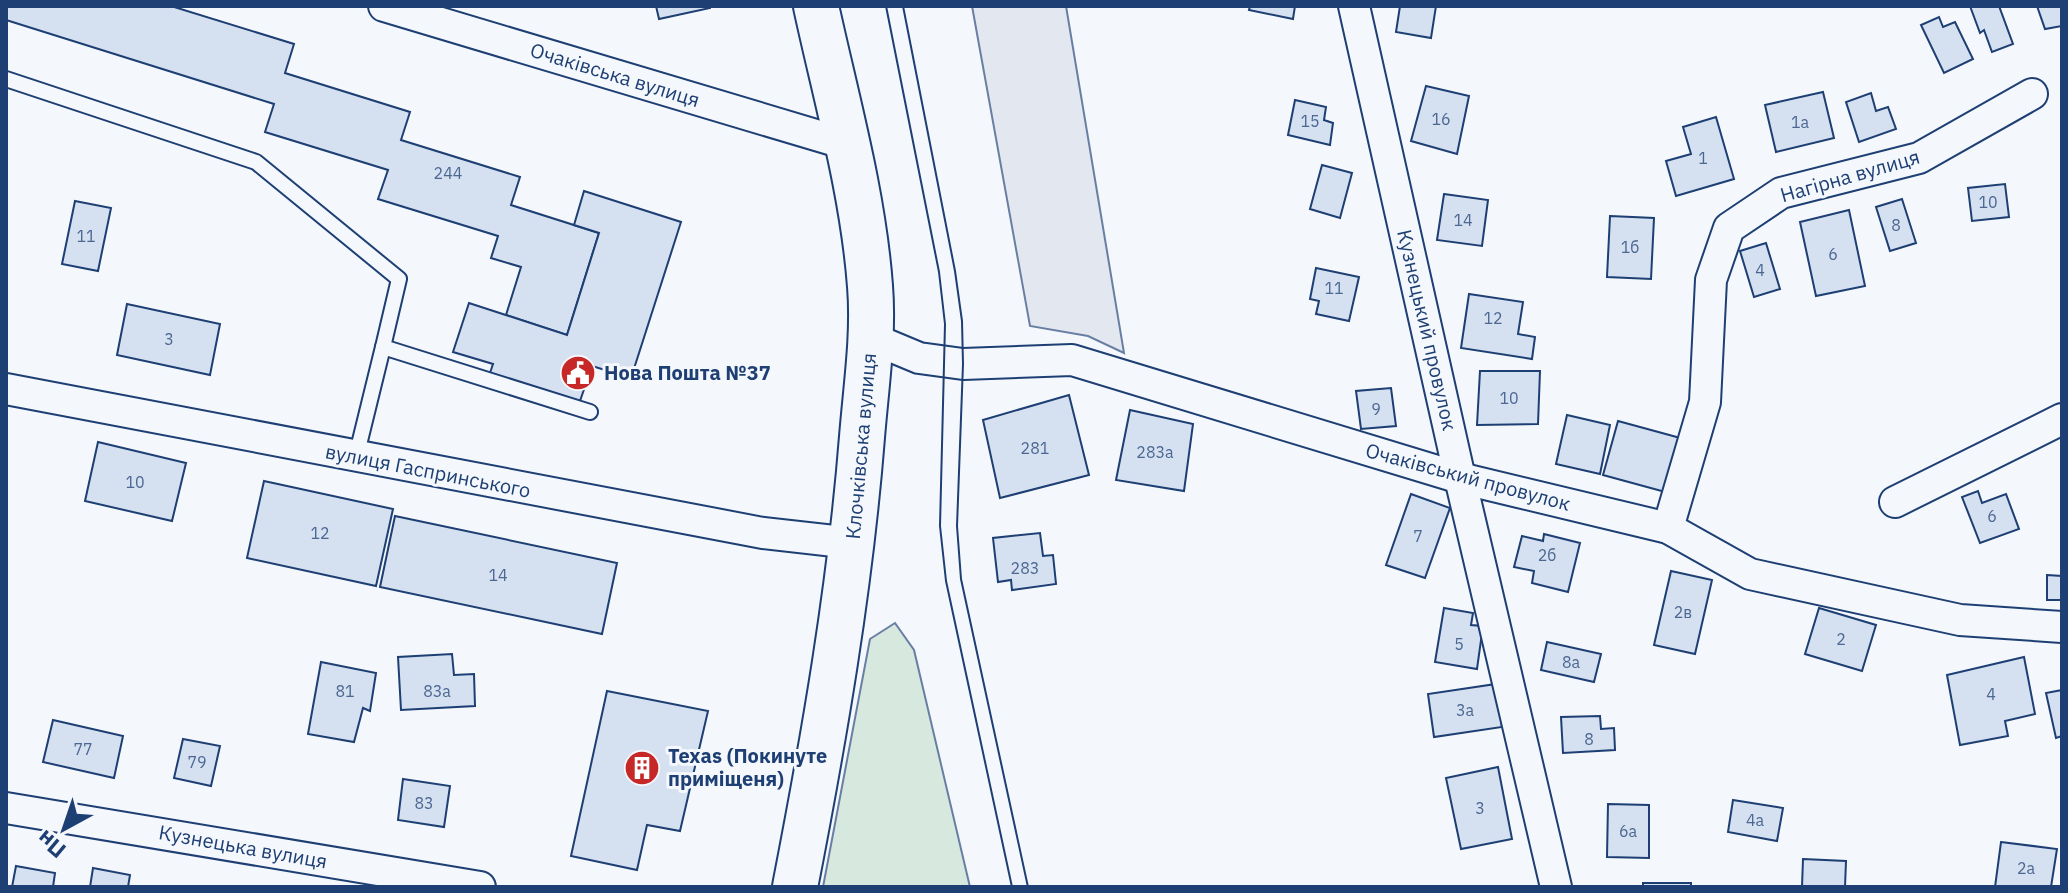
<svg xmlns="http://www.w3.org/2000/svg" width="2068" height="893" viewBox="0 0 2068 893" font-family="'IBM Plex Sans',sans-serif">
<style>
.grass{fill:#d7e8df;stroke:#687fa3;stroke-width:2}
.parking{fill:#e3e8f0;stroke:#687fa3;stroke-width:2}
.building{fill:#d5e0f0;stroke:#1d3f73;stroke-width:2}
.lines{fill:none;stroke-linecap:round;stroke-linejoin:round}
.service-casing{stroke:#1d3f73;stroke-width:18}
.minor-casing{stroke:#1d3f73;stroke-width:34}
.primary-casing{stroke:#1d3f73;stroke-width:48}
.service{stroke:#f4f7fb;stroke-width:14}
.minor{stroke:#f4f7fb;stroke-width:30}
.primary{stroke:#f4f7fb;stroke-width:44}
.tram{stroke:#1d3f73;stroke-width:2}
.labels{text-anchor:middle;stroke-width:6;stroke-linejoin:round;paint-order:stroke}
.number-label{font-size:16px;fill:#4b6792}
.street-label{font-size:20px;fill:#1d3f73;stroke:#f4f7fb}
.poi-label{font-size:20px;font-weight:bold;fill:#1d3f73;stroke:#f4f7fb;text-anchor:start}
</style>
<rect width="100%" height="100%" fill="#f4f7fb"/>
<polygon class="grass" points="895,623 914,650 970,887 823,887 870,639"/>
<polygon class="parking" points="972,6 1066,6 1124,353 1088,336 1030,326"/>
<g class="building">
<polygon points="6,6 171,6 294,44 285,73 410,112 401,140 520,177 511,205 599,233 567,335 506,315 521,267 491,258 498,236 378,199 388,170 265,132 274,104 6,20"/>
<polygon points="656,6 710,6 710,8 659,19"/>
<polygon points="1250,6 1295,6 1293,19 1249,10"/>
<polygon points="1400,6 1436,6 1431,38 1396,32"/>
<polygon points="1970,6 1999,6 2013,44 1992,52 1984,30 1980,33"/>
<polygon points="2037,6 2062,6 2062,26 2045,29"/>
<polygon points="1939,17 1943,27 1955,22 1973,59 1944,73 1921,25"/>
<polygon points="1426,86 1469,96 1457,154 1411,141"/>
<polygon points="1823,92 1834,138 1776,152 1765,105"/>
<polygon points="1871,93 1876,111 1888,107 1896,129 1859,142 1846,102"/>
<polygon points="1295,100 1326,107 1324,120 1333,123 1330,145 1288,135"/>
<polygon points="1716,117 1734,179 1676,196 1666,161 1691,154 1683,127"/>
<polygon points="1322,165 1352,173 1340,218 1310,209"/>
<polygon points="2005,184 2009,217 1972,221 1968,188"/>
<polygon points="584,191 681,222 631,378 592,366 580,401 490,373 493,364 453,352 469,303 567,335 599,233 574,225"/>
<polygon points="1444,194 1488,200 1482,246 1437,240"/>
<polygon points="1902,199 1916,243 1890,251 1876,207"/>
<polygon points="75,201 111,208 98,271 62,264"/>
<polygon points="1849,210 1865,286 1816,296 1800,222"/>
<polygon points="1610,216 1654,218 1651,279 1607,277"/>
<polygon points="1766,243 1780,289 1754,297 1740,251"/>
<polygon points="1316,268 1359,277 1349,321 1316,314 1319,301 1310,299"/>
<polygon points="1469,294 1523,302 1518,334 1535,337 1532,359 1461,348"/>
<polygon points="127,304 220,324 210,375 117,355"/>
<polygon points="1480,371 1540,371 1538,424 1477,425"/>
<polygon points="1391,388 1396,426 1361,429 1356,391"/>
<polygon points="1069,395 1089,475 1000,498 983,420"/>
<polygon points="1130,410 1193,424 1184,491 1116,480"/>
<polygon points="1567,415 1610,425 1600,474 1556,464"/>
<polygon points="1618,421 1684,439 1669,493 1603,475"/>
<polygon points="98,442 186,463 172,521 85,501"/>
<polygon points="264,481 393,509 376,586 247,558"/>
<polygon points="1978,491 1982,503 2006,494 2019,529 1980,543 1962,497"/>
<polygon points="1411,494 1450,508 1425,578 1386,565"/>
<polygon points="395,516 617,563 602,634 380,587"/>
<polygon points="1040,533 1043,556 1053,555 1056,584 1012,590 1011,580 998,582 993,538"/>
<polygon points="1544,534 1580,543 1568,592 1532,583 1534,571 1514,567 1522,536 1543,541"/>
<polygon points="1671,571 1712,580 1695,654 1654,645"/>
<polygon points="2047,575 2062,576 2062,600 2047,600"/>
<polygon points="1444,608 1473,613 1471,625 1483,626 1477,669 1435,662"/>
<polygon points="1819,608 1876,625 1862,671 1805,654"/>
<polygon points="1547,642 1601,654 1594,682 1541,670"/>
<polygon points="452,654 454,675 474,674 475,706 401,710 398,657"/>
<polygon points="2024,657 2035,714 2005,721 2008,736 1960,745 1947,675"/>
<polygon points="321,662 376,673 370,711 363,708 354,742 308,734"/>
<polygon points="1496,684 1502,727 1434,737 1428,694"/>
<polygon points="2062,690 2062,736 2056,738 2046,693"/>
<polygon points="607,691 708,711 680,831 647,825 637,870 571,856"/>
<polygon points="1600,716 1601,729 1614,728 1615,750 1563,753 1561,717"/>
<polygon points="53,720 123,736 114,778 43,762"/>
<polygon points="183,739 220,746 211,786 174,778"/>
<polygon points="1498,767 1512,839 1461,849 1446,778"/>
<polygon points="403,779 450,786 444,827 398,820"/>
<polygon points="1733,800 1783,808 1777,841 1728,832"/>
<polygon points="1608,804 1649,805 1649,858 1607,857"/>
<polygon points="2001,842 2057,849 2051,887 1995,887"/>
<polygon points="1803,859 1846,861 1845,887 1802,887"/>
<polygon points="16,866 55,873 53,887 12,887"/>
<polygon points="93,868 130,875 128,887 90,887"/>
<rect x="1643" y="883" width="48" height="4"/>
</g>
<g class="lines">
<defs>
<g id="service">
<polyline points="6,79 256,162 399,279 383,347 590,412"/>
<polyline points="356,457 383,347"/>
</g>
<g id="minor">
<polyline points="384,6 846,144"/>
<polyline points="1354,6 1460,478 1556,887"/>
<polyline points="871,338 919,358 963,364 1072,360 1460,478 1668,528 1750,574 1960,620 2062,627"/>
<polyline points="6,389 763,533 852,543"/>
<polyline points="1895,502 2062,419"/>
<polyline points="1668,528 1705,402 1711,280 1729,228 1781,193 1919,158 2032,94"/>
<polyline points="6,808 480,887"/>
</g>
<path id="primary" d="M795,887c29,-149 55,-298 67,-450 4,-50 12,-101 8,-151 -7,-94 -34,-188 -54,-280"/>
</defs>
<use href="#service" class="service-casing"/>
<use href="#minor" class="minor-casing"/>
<use href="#primary" class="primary-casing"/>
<use href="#service" class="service"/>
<use href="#minor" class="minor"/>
<use href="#primary" class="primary"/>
<g class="tram">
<polyline points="886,6 939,272 945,324 940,526 946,581 1012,887"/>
<polyline points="903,6 955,271 962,321 963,364 957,526 961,579 1028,887"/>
</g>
</g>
<defs>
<symbol id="civic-disc" viewBox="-11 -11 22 22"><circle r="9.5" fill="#c62828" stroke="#f4f7fb"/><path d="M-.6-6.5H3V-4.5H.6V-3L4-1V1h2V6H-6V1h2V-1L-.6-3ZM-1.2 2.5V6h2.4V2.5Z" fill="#fff"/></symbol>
<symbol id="building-disc" viewBox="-11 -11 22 22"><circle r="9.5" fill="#c62828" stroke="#f4f7fb"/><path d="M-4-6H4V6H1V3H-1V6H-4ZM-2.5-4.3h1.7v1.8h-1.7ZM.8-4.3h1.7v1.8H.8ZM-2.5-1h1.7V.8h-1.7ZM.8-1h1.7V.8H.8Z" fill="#fff"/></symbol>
</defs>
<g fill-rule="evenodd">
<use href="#civic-disc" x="558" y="353" width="40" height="40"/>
<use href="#building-disc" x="622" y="748" width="40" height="40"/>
</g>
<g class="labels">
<g class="number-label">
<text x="1441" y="125">16</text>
<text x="1310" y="127">15</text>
<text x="1800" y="128">1а</text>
<text x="1703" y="164">1</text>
<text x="448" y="179">244</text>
<text x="1988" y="208">10</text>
<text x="1463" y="226">14</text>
<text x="1896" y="231">8</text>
<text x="86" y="242">11</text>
<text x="1630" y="253">1б</text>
<text x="1833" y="260">6</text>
<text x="1760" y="276">4</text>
<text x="1334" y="294">11</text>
<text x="1493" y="324">12</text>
<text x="169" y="345">3</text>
<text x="1509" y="404">10</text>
<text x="1376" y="415">9</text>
<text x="1035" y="454">281</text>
<text x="1155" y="458">283а</text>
<text x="135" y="488">10</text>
<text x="1992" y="522">6</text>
<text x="320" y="539">12</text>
<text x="1418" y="542">7</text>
<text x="1547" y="561">2б</text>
<text x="1025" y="574">283</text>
<text x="498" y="581">14</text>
<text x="1683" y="618">2в</text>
<text x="1841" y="645">2</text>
<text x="1459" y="650">5</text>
<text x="1571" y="668">8а</text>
<text x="345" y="697">81</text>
<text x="437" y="697">83а</text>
<text x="1991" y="700">4</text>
<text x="1465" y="716">3а</text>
<text x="1589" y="745">8</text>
<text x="83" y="755">77</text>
<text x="197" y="768">79</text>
<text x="424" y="809">83</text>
<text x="1480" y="814">3</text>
<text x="1755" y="826">4а</text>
<text x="1628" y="837">6а</text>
<text x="2026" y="874">2а</text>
</g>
<g class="street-label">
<text transform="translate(615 75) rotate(17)" y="7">Очаківська вулиця</text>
<text transform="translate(1850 176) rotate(-16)" y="7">Нагірна вулиця</text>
<text transform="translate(1427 330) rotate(77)" y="7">Кузнецький провулок</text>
<text transform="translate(861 446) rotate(-85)" y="7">Клочківська вулиця</text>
<text transform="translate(428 471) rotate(11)" y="7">вулиця Гаспринського</text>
<text transform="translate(1468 477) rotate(15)" y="7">Очаківський провулок</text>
<text transform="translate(243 847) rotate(10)" y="7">Кузнецька вулиця</text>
</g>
<g class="poi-label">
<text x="604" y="380">Нова Пошта №37</text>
<text x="668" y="763">Texas (Покинуте<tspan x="668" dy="23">приміщеня)</tspan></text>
</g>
</g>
<rect width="2068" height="893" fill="none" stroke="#1d3f73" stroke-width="16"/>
<g transform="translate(64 829) rotate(220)" stroke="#f4f7fb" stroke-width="6" paint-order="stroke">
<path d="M0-6L14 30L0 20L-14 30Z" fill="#1d3f73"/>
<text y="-12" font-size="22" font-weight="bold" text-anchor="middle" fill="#1d3f73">Пн</text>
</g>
</svg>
